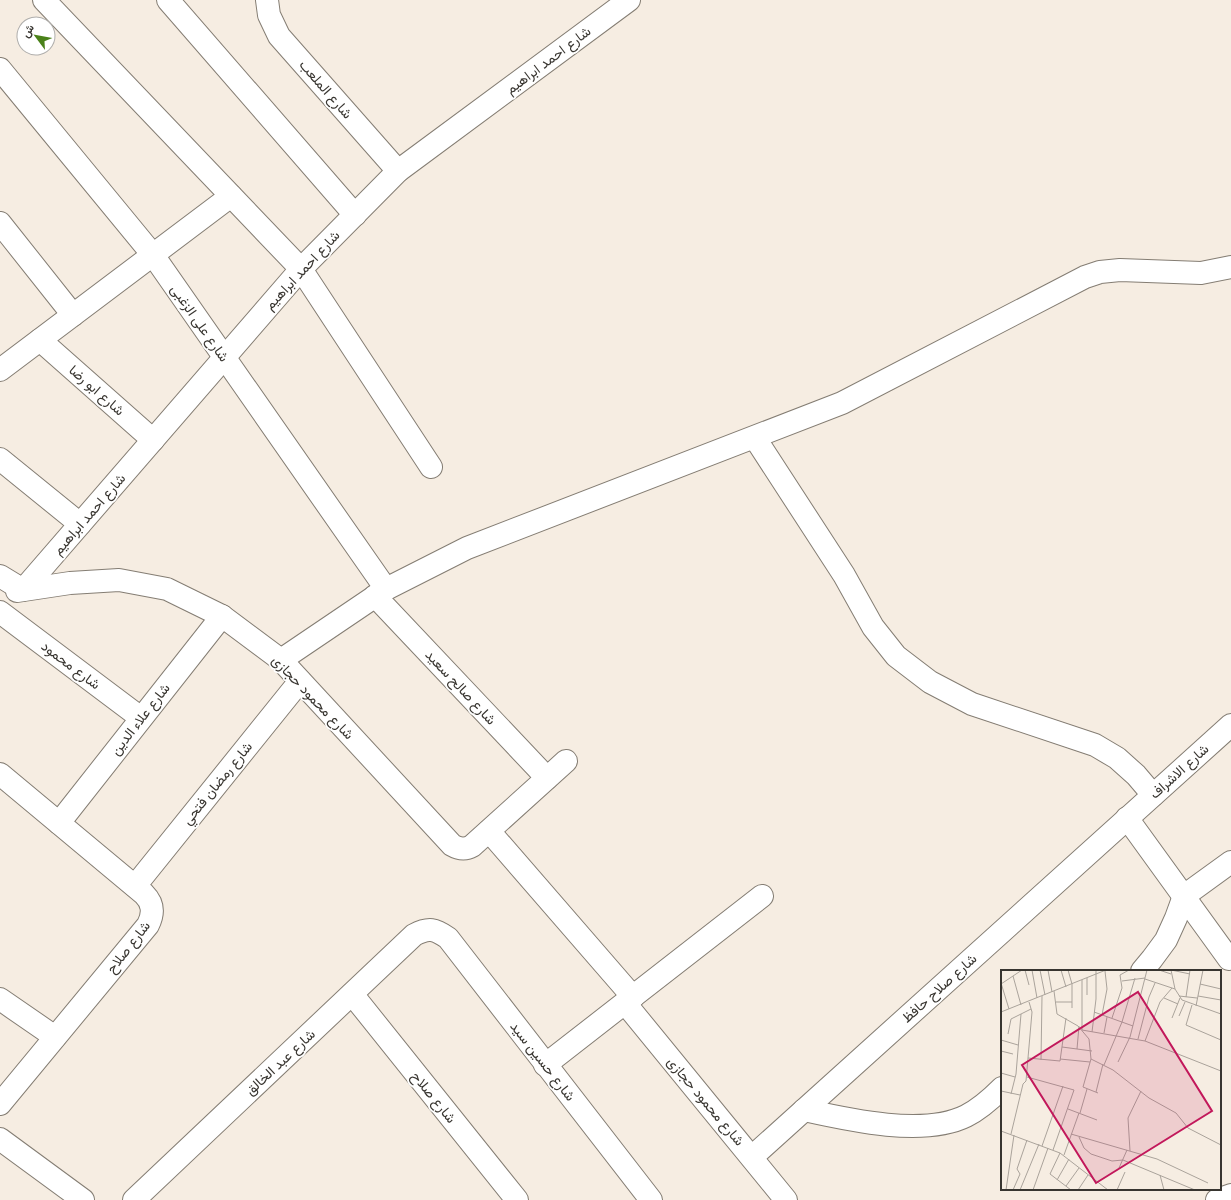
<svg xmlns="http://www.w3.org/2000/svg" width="1231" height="1200" viewBox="0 0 1231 1200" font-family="Mulish,Vazirmatn,sans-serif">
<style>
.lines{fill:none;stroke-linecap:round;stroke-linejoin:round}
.minor-casing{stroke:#847d73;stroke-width:24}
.minor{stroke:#fff;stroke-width:22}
.labels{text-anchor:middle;stroke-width:3.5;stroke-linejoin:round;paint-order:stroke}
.street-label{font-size:14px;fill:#383530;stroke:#fff}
.inset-road{fill:none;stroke:#aaa39b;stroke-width:1}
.view{fill:#c2185b;fill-opacity:0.15;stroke:#c2185b;stroke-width:2}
.inset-edge{fill:none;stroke:#383530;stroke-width:2}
</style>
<rect width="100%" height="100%" fill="#f6ede2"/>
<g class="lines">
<defs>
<g id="minor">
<polyline points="44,0 301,269 431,467"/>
<polyline points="168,0 355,215"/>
<polyline points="267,0 269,15 279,36 398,171"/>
<polyline points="0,69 153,255 386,589"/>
<polyline points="0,223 73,315"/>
<polyline points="40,340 153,440"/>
<polyline points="0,370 231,196"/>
<polyline points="755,438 844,575 873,627 896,656 930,682 972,704 1095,745 1117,758 1136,775 1153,795"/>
<polyline points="0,459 80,524"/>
<polyline points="0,576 23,590 301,269 398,171 629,0"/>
<path d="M17,591l53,-8 49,-3 48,9 55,27 59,44 171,185c7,4 13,5 20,1l94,-85"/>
<polyline points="375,596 547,778"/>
<polyline points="0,612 141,718"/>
<polyline points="281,660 386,589 467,548 842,403 1085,277 1100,272 1120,270 1201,273 1231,267"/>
<path d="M0,774l144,120c9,9 10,19 4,31l-148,179"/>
<polyline points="1127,818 1229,959"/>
<polyline points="59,823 222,616"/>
<polyline points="489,831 633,997"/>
<polyline points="135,886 300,681"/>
<polyline points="1142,971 1152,959 1166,940 1176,918 1184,896 1231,862"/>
<polyline points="352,994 517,1200"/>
<polyline points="0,999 55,1037"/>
<polyline points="625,1003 786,1200"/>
<polyline points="545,1065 762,896"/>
<path d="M804,1110c45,10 120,27 162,6 14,-7 25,-17 36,-28"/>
<polyline points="0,1139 83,1200"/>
<polyline points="752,1157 1231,725"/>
<path d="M134,1200l280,-265c15,-8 21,-6 34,3l203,262"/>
<polyline points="1217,1200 1231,1195"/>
</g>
</defs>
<use href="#minor" class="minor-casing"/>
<use href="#minor" class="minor"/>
</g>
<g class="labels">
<g class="street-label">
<text transform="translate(548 60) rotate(-37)" y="5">شارع احمد ابراهيم</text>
<text transform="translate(326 89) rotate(49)" y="5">شارع الملعب</text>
<text transform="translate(302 270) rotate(-47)" y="5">شارع احمد ابراهيم</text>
<text transform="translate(200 323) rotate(55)" y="5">شارع على الزغبى</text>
<text transform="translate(97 390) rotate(41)" y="5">شارع ابو رضا</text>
<text transform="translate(89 514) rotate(-49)" y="5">شارع احمد ابراهيم</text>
<text transform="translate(71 665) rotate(37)" y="5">شارع محمود</text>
<text transform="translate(461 687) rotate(47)" y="5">شارع صالح سعيد</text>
<text transform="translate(313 697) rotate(46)" y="5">شارع محمود حجازى</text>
<text transform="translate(140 719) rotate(-52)" y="5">شارع علاء الدين</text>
<text transform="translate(1179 771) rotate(-42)" y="5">شارع الاشراف</text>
<text transform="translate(217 783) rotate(-51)" y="5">شارع رمضان فتحي</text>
<text transform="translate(128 947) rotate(-52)" y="5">شارع صلاح</text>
<text transform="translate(939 988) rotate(-42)" y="5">شارع صلاح حافظ</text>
<text transform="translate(543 1061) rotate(52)" y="5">شارع حسين سيد</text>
<text transform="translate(280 1062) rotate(-43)" y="5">شارع عبد الخالق</text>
<text transform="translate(434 1097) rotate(51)" y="5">شارع صلاح</text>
<text transform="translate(706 1101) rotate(50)" y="5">شارع محمود حجازى</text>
</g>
</g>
<g transform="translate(1001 970)">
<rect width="220" height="220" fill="#f6ede2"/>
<path class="inset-road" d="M24,0l4,15M31,0l5,28M39,0l5,25M47,0l4,22M60,0l5,17M67,0l4,14v24M158,0l12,4M170,0l4,19 7,11 39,14M170,0l19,4M12,6l8,29M86,8v17M144,9l30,10M81,10v50l63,11 76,30M121,11l23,-3M0,13l8,26M0,14l21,-14M199,14l21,5M53,21l3,23 21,12 11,13 2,20 -8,28 15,6M178,26l18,2M197,26l23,4M185,27l4,-27M163,28l14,6M55,32h16M191,35l-6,20 35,15M195,36l7,-36M0,42l105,-42M93,42l39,14M101,45l5,-26 -2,-18M178,46l6,-14M111,48l10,-30 -2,-13 9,-5M171,48l8,-20M91,62l4,-33v-29M103,63l3,-16M7,64l3,-15 20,-10M137,69l11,-42 6,-14M0,70l17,5M144,71l15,-39 12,-14M61,77l30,4M76,79l2,-23M0,81l12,3M27,88l32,3 6,-43M59,89l30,3M90,89l22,11 36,28 27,15 12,15 33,17M40,90l1,-64M117,92l12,-25 17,-67M103,95l18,-43 13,-44M0,103l14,4M26,107l47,13 -21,60M0,121l19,4M95,122l7,-28M10,124l5,-20 5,-60M67,139l29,11M79,143l7,-24M0,161l59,22 48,37M10,164l12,-50 3,-3 6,-69 -3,-10M70,164l86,25 51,24M78,167l5,11 7,6 21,7 11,-1 72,30M41,176l21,-60M129,181l-2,-33 13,-27M59,183l-10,21 21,16M63,185l15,-42M118,198l8,-18M159,205l4,15M56,210l12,-21M65,216l13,-18M5,220l8,-55M12,220l7,-16 -3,-5 10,-29M19,220l19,-46M32,220l15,-42M77,220l10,-15M116,220l8,-18"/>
<path class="view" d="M137,22l74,119 -116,72 -74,-118z"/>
<rect width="220" height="220" class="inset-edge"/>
</g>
<g transform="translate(36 36) rotate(302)"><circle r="19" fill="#ffffff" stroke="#afaeac"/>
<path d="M0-3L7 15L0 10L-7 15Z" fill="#4a8119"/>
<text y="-6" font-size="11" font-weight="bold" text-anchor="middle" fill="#383530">ش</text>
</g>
</svg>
